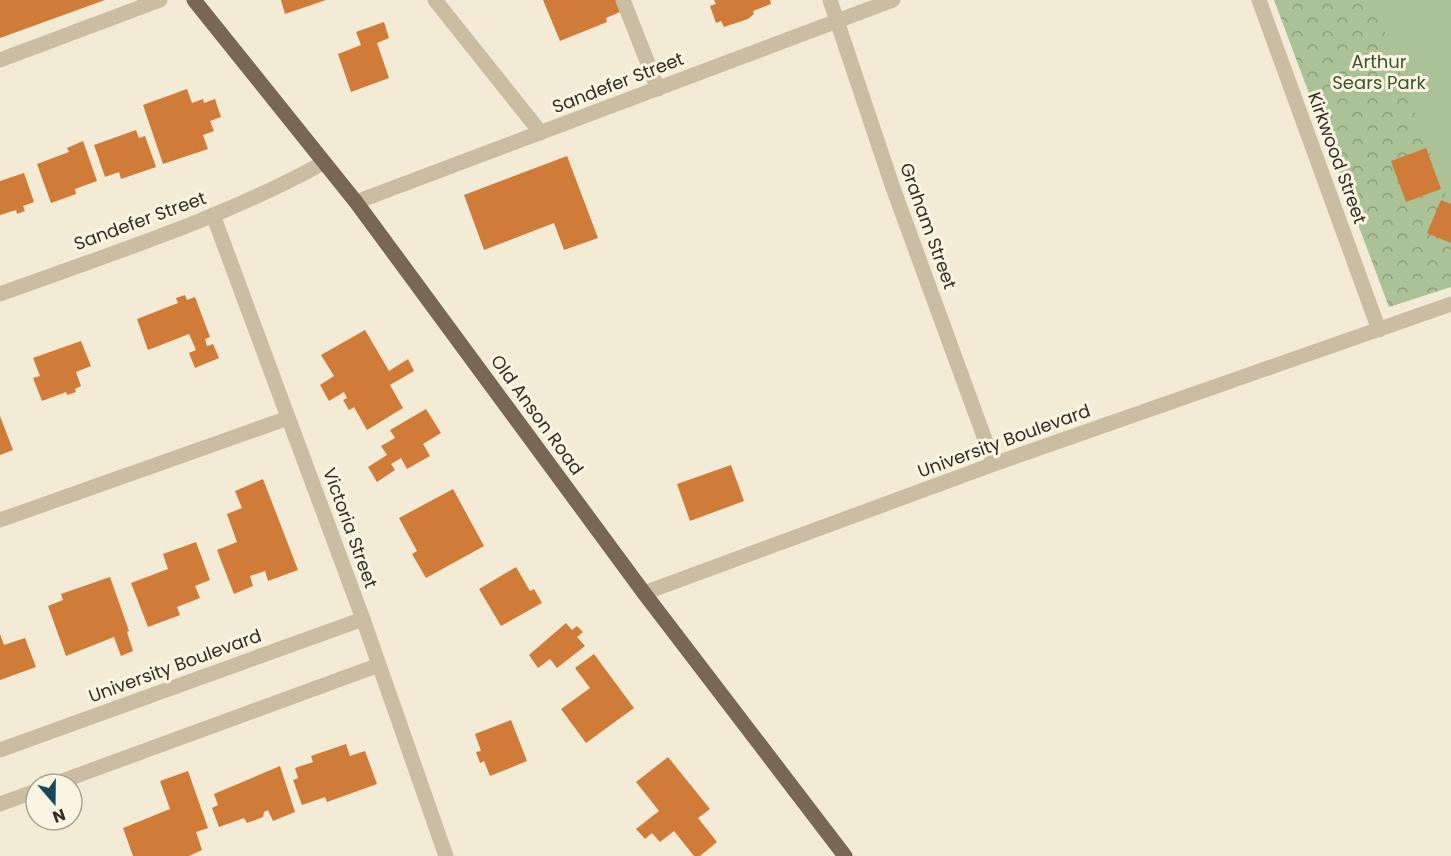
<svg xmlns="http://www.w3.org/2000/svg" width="1451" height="856" viewBox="0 0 1451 856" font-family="Poppins,sans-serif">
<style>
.forest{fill:url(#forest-crowns)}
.garden{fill:#aac295}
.building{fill:#d07b37}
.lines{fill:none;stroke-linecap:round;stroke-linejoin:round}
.minor{stroke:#cbbda1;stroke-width:15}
.major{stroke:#786754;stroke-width:15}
.labels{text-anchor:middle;stroke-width:6;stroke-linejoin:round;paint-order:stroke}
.park-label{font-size:18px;fill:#3a5526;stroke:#faf4e2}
.street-label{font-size:18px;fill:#352d25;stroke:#faf4e2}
</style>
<defs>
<pattern id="forest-crowns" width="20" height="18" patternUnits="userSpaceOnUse" patternTransform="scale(1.5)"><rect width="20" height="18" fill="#aac295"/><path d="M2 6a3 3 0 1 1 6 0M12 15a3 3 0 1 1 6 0" fill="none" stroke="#8b9e79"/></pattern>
</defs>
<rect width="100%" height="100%" fill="#f3ebd6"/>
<polygon class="forest" points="1274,0 1451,0 1451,287 1389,307"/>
<polygon class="garden" points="1373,0 1451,0 1451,197 1446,195"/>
<g class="building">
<polygon points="0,0 105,0 0,38"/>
<polygon points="281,0 326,0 285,14"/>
<polygon points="543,0 616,0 620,12 606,18 607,22 560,41"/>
<polygon points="714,0 770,0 771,4 753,11 754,14 748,19 724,27 721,21 716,23 710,6 716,4"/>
<polygon points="384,22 389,38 377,43 389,78 351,92 338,54 361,45 356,32"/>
<polygon points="187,89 192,103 203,99 204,103 215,99 221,117 210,121 214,131 203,135 208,149 163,164 143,105"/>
<polygon points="136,130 139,138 145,136 156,167 121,179 119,172 105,177 94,145"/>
<polygon points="83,141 97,181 75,189 76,194 51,203 37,164 69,152 67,148"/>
<polygon points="1426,148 1441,189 1406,202 1391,161"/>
<polygon points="567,156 598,238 564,250 554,223 484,250 464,195"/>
<polygon points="24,173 34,202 23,206 25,211 17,214 16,210 0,215 0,181"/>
<polygon points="1441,200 1451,204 1451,243 1427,233"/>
<polygon points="185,295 187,300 195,297 210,337 205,339 207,346 213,344 219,358 195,368 189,353 196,350 189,334 148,350 137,319 178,303 176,298"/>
<polygon points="365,330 389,371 408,359 414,371 390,385 403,408 367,430 354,407 349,410 343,400 347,398 344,392 329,401 320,385 334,376 321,355"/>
<polygon points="81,341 91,366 76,372 81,386 75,389 76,392 67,395 66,392 42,401 33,378 40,376 33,358"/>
<polygon points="426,409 441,433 423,444 430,456 407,469 401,458 391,464 395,470 377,482 368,467 387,455 381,446 395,438 390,430"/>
<polygon points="0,416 13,450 0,455"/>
<polygon points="731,465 744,501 690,521 677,484"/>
<polygon points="263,479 298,570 268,581 265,571 250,576 253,586 234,594 217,550 237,542 227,514 242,508 235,491"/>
<polygon points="453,489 484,546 426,578 412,554 417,551 399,518"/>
<polygon points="196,542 210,580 195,586 200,598 177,607 180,615 148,627 131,583 168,569 163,554"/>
<polygon points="516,567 530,591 534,589 542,603 501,626 479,589"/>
<polygon points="110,577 129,631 127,632 133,651 121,656 114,637 66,656 48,606 63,600 61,594"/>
<polygon points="566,623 572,630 577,626 583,632 577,637 585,646 557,668 550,659 538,668 529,655"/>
<polygon points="0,634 4,645 25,638 36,667 0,680"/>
<polygon points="594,654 634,708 586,743 561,709 590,688 575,668"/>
<polygon points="511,720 527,761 490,776 484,761 480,763 476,752 481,751 475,734"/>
<polygon points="346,744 350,756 365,751 377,784 327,802 325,797 302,805 293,780 298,778 295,768 313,762 311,756"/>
<polygon points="668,757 710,809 698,818 717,842 700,856 694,856 674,831 660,842 652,833 645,839 636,829 659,811 636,782"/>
<polygon points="280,766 295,812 273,821 268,810 264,812 263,817 247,823 244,818 219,827 212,808 218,805 214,794"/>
<polygon points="188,771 208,828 196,832 202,850 189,856 133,856 123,828 170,809 160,781"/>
</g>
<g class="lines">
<g class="minor">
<polyline points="435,0 541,133"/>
<polyline points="623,0 658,89"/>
<polyline points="830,0 893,188 994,464"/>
<polyline points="1259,0 1379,330"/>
<polyline points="0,60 160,0"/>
<polyline points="356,202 893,0"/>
<polyline points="213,215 363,619 446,856"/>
<path d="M0,294c109,-40 222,-75 323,-131"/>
<polyline points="0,520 288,418"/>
<polyline points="644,593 994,464 1451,304"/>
<polyline points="0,750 363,619"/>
<polyline points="54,784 379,665"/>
<polyline points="0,804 36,791"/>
</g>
<polyline class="major" points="194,0 356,202 644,593 845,856"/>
</g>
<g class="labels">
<g class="park-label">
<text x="1379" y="68">Arthur<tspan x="1379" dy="21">Sears Park</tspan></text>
</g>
<g class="street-label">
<text transform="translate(618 83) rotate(-21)" y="6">Sandefer Street</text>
<text transform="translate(1337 158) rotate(70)" y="6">Kirkwood Street</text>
<text transform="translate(140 221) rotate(-20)" y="6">Sandefer Street</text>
<text transform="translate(928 226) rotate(70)" y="6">Graham Street</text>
<text transform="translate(537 415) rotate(54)" y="6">Old Anson Road</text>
<text transform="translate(1004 441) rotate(-20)" y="6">University Boulevard</text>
<text transform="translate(350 528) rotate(70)" y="6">Victoria Street</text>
<text transform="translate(175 666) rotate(-20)" y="6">University Boulevard</text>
</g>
</g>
<g transform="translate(54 802) rotate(160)"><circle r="28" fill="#faf4e2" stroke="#aba496" stroke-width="1.5"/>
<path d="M0-4.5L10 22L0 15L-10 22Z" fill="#174759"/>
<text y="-9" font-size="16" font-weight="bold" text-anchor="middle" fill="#352d25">N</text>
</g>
</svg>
